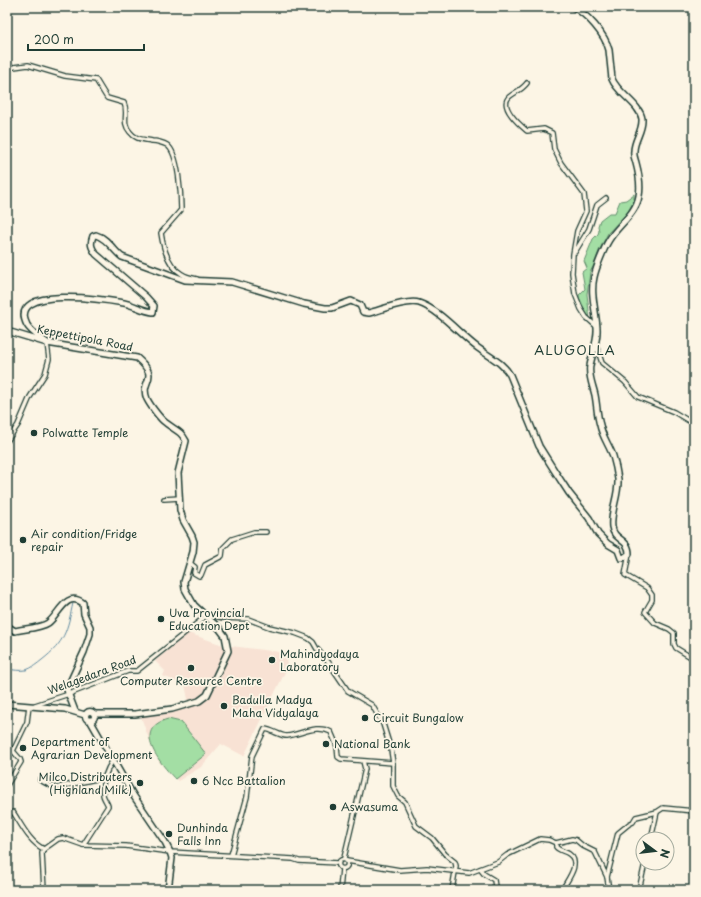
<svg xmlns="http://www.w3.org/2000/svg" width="701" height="897" viewBox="0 0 701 897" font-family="'Playpen Sans',sans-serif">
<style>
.built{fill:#f8e2d4}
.green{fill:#a3dea4;stroke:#618e6c}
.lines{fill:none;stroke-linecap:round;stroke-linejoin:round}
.stream{stroke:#618ba1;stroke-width:1}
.street-casing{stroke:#1f3d34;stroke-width:6}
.secondary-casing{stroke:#1f3d34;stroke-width:8}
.street{stroke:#fcf5e5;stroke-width:3.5}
.secondary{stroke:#fcf5e5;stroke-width:5}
.poi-dot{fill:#1f3d34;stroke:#fcf5e5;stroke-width:1.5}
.labels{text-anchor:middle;stroke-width:3.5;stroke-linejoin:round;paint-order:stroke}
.street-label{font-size:11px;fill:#1f3d34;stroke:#fcf5e5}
.poi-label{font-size:11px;fill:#1f3d34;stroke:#fcf5e5;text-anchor:start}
.quarter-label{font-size:13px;letter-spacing:1px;fill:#1f3d34;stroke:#fcf5e5}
</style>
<rect width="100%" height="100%" fill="#fcf5e5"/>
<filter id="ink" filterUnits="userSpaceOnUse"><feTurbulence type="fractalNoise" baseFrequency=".025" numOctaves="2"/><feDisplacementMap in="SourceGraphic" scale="8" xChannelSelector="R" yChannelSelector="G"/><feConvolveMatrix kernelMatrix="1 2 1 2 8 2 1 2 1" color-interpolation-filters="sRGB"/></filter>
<g filter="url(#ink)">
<polygon class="built" points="188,633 223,645 288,653 287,668 244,756 221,744 201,767 178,781 160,763 152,748 140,714 189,704 185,685 163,676 165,671 155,661"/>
<g class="green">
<polygon points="634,194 634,201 627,213 608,233 599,251 593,267 590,272 587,294 590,320 579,298 579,295 585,289 582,272 587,268 584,261 593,239 598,234 599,231 598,226 600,220 609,213 615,213 620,201 626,200"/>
<path d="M168,719l13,3 25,32 -31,25c-15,-16 -44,-50 -7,-60z"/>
</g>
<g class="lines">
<path class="stream" d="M7,669c6,1 13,2 19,1 6,-2 11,-6 16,-10 23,-18 25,-29 31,-57"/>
<defs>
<g id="street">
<path d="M7,68l21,-3 37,11 31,4 11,18 17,5c5,10 -3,19 6,29 6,8 13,7 22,9 4,0 12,2 15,4 12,8 14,52 14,65l-20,23c2,14 7,33 21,41 4,3 10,4 15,5"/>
<path d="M527,83c-5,7 -12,9 -18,14 -10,10 11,28 18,34l17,-2 8,4 2,16 7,14 23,31 2,17 -9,20 -4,23 -1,19 3,21 6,15 5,8 11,10"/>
<polyline points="575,252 589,229 597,205 606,198"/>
<polyline points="596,345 602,363 625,382 638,397 674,412 689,421 694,423"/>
<polyline points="7,441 18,425 30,397 45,374 49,359 47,343"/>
<polyline points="164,499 180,498"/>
<polyline points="629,554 625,575 647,588 652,595 652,600 645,612 655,623 669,629 674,633 674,644 676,648 694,659"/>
<polyline points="190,563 195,567 194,573 199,576 201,575 205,565 222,556 223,548 232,539 254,532 266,532"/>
<polyline points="35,705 69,694 128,671 137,671 206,616 211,615 223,618 248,619 269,627 295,633 308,638 313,642 317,649 329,663 348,691 372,705 383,724 391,750 393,763 393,786 398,796 405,802 416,826 432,838 445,854 455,862 456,866 452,890"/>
<polyline points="40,780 55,788 105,777"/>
<polyline points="7,785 21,762 20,759 13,751 27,722 29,706"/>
<path d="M7,816l3,-3 3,-1c8,12 17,31 31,37"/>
<polyline points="651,839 657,812"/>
<path d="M83,845l25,-39c-1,-4 -5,-8 -5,-12 -2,-11 4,-25 10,-34"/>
<path d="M231,855l16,-58 5,-41 13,-27c8,1 15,7 22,7 15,-2 30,-12 44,-4l6,14 1,11 3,2 52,4"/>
<polyline points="344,858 365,769 363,761"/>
<circle cx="343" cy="864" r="4.5"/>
<polyline points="347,861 400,870 427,868 469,873 498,862 507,855 540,839 549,840 556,843"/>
<polyline points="480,869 484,874 494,880 495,887 500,890"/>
<polyline points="607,877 618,833 629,824 633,822 636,817 657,812 663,808 694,811"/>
<polyline points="44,890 42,853 44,849 58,839 63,838 83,845 126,846 170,852 293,859 299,861 338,863"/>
<polyline points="340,890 342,869"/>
<path d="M562,890c5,-10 20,-27 7,-36 -4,-3 -10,-3 -13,-7v-4l16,-4 4,1 7,6 12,6 12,25 2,13"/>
<polyline points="639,890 645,863"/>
</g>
<g id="secondary">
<path d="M7,331l40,12 90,15c25,22 2,21 10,41 3,6 13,20 19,24 9,7 15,8 20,18l-8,32 2,37 3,10 9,16 2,6 -1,10 -9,30 1,7 9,16 25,23 6,8 3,15 -21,44 -8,6 -27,8 -37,5h-41"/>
<path d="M47,343c-6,-5 -16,-11 -20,-18 -21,-41 81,-25 97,-22 10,2 19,8 29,9l1,-6 -8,-9 -50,-43c-5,-7 -6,-10 -3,-18l3,-1c11,3 18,16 26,22l63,23 47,2 72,22 21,4h7l19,-7 9,4 3,7 6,1c12,-3 39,-14 50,-10 21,7 41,32 59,45 12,9 24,14 32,27l29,71 15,24 15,23 20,25 9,16 10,10 10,6 3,8h2l6,-4c0,-16 -15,-13 -17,-27 -2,-16 7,-31 6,-48 -1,-7 -3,-16 -5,-23 -4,-11 -11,-20 -13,-31 -3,-9 -3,-20 -5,-30 -2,-9 -7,-20 -5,-29 2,-13 8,-25 7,-38 -1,-18 -7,-34 -3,-51 2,-9 10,-29 15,-37 9,-15 27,-26 30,-44 2,-11 0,-22 -3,-33 -1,-4 -3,-8 -2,-12 0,-11 9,-20 8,-32 -2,-15 -24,-25 -30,-40 -1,-10 -2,-20 -3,-29 -4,-16 -22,-36 -36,-43"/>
<path d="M7,626l8,5c8,-2 26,-3 33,-8 11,-8 18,-33 35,-20l1,11 6,13v7l-6,18 -13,28 -4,10 8,21"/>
<polyline points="7,704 65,709 85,715"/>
<circle cx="90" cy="716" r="4.5"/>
<polyline points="90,720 133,795 165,842 170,852 172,858 168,890"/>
</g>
</defs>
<use href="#street" class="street-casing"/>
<use href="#secondary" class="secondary-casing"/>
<use href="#street" class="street"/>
<use href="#secondary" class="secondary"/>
</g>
</g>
<g class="poi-dot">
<circle cx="34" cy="433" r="4"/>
<circle cx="23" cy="540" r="4"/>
<circle cx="161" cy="619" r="4"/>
<circle cx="272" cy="660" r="4"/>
<circle cx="191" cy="668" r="4"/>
<circle cx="224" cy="706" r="4"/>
<circle cx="365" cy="718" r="4"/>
<circle cx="326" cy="744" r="4"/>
<circle cx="23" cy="748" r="4"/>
<circle cx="194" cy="781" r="4"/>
<circle cx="140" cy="783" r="4"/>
<circle cx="333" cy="807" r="4"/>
<circle cx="169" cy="834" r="4"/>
</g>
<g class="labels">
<g class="street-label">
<text transform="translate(85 338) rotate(11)" y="4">Keppettipola Road</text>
<text transform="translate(92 675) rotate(-20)" y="4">Welagedara Road</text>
</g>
<g class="poi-label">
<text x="42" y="437">Polwatte Temple</text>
<text x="31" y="538">Air condition/Fridge<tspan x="31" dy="13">repair</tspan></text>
<text x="169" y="617">Uva Provincial<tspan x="169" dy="13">Education Dept</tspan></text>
<text x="280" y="658">Mahindyodaya<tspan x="280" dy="13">Laboratory</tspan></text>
<text x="191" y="685" text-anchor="middle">Computer Resource Centre</text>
<text x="232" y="704">Badulla Madya<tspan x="232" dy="13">Maha Vidyalaya</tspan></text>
<text x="373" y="722">Circuit Bungalow</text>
<text x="31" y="746">Department of<tspan x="31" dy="13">Agrarian Development</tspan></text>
<text x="334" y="748">National Bank</text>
<text x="132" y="781" text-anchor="end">Milco Distributers<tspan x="132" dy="13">(Highland Milk)</tspan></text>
<text x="202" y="785">6 Ncc Battalion</text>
<text x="341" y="811">Aswasuma</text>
<text x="177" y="832">Dunhinda<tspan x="177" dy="13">Falls Inn</tspan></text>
</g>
<g class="quarter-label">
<text x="575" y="355">ALUGOLLA</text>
</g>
</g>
<rect width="701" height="897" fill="none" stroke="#fcf5e5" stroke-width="24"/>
<rect x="12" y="12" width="677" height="873" fill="none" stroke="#1f3d34" stroke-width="1.5" filter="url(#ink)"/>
<g transform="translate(655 851) rotate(105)"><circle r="19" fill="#fcf5e5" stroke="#a4ab9e"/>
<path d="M0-3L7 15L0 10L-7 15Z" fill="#1f3d34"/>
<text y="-6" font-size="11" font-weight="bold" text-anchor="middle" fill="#1f3d34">N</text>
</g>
<path d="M28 44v6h116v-6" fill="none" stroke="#1f3d34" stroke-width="2"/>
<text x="34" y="44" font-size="12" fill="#1f3d34" stroke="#fcf5e5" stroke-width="3" paint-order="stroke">200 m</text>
</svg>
